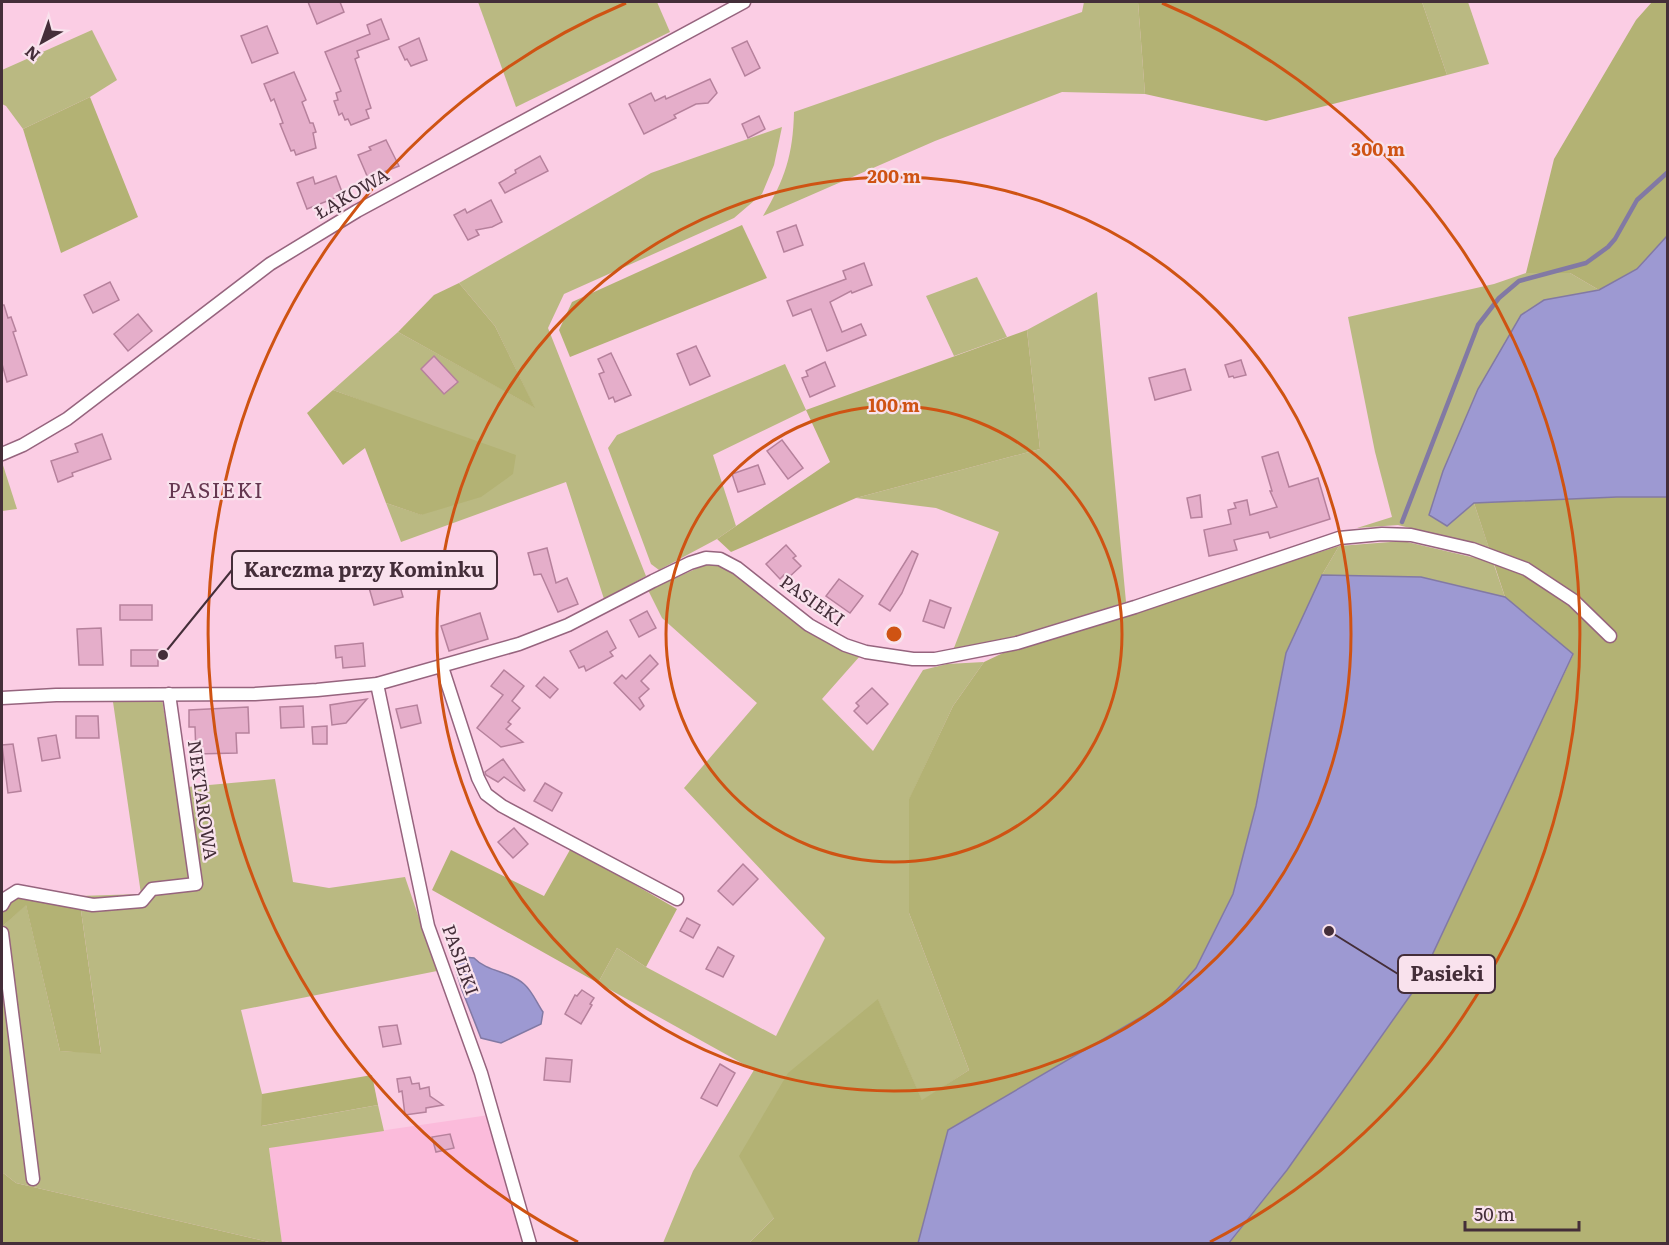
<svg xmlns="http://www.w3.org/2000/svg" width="1669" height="1245" viewBox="0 0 1669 1245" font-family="Literata,serif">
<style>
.built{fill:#fbbbdb}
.green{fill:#bab982}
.forest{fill:#b3b274}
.water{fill:#9d99d2;stroke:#8279a4;stroke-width:1.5}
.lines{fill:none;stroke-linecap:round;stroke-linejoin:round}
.stream{stroke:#8279a4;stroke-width:4.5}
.building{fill:#e5aeca;stroke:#b6819c;stroke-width:1.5}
.street-casing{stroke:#96647e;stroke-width:15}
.street{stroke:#fff;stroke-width:12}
.ring{fill:none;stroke:#cf5313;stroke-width:3}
.labels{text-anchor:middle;stroke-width:4.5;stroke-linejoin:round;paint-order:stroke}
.street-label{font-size:18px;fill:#442e39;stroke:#f9e2ed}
.quarter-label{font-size:21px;letter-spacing:1.5px;fill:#653750;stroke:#f9e2ed}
.centre{fill:#cf5313;stroke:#f9e2ed;stroke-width:3}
.ring-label{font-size:18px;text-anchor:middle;font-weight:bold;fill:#cf5313;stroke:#f9e2ed;stroke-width:4.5;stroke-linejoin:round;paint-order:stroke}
.leader{fill:none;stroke:#442e39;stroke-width:2}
.callout-dot{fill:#442e39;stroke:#f9e2ed;stroke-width:2}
.callout{fill:#f9e2ed;stroke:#442e39;stroke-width:2}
.callout-label{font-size:20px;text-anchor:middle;font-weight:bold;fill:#442e39}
</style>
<rect width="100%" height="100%" fill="#fbcde4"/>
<polygon class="built" points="496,1114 536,1243 467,1242 282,1243 269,1147"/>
<g class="green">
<polygon points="478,2 657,2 670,32 516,107"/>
<path d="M1084,2h54l7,92 -83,-2 -127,49 -172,75c22,-37 30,-61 31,-104l288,-100z"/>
<polygon points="1422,2 1468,2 1489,64 1447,75"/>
<polygon points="92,30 117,80 90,97 23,129 6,106 2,104 2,70"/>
<polygon points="782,127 774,165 762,194 734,218 564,294 548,328 646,576 604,599 566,482 401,542 386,503 422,515 398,414 333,390 398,332 534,407 495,326 459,283 651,173"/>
<polygon points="1526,273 1570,273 1599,290 1544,300 1447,526 1474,503 1489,548 1398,525 1357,528 1392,517 1375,452 1348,317 1494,284"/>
<polygon points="977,277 1007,337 954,356 926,296"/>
<polygon points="1097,292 1126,602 1016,638 952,653 999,532 936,508 856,498 1040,449 1027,330"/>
<polygon points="785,364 806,410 713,455 736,526 717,539 659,570 651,564 608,448 617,435"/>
<polygon points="2,462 17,509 2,511"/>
<polygon points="1403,541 1493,562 1505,597 1421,577 1322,575 1339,546"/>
<polygon points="709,563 731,570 815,636 860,656 822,699 873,751 923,670 947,664 984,662 953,706 909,800 909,913 969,1070 922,1101 878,1000 774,1218 749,1243 663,1243 693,1171 754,1070 598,983 617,948 646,967 776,1036 825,938 684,788 757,703 662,618 648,590"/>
<polygon points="162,699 176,788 275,779 293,882 329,888 405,877 437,971 241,1010 262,1094 262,1126 378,1105 384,1131 269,1148 282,1243 273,1243 16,1183 2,1172 2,927 26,904 60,1051 101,1053 79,896 141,894 113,702"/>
</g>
<g class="forest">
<polygon points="1138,2 1422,2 1447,75 1266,121 1145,94"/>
<polygon points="1652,2 1667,2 1667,236 1637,269 1599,290 1570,273 1526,273 1554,159 1636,20"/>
<polygon points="90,97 138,217 61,253 23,129"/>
<polygon points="742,225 767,278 570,357 559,330 572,302"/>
<polygon points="459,283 495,326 535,408 398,332 434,295"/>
<polygon points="1027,330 1040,449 856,498 731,552 717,539 830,462 806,410"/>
<polygon points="333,390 516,455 513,474 481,497 421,515 386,503 365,448 343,465 307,413"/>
<polygon points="1617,497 1667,497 1667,1243 1229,1244 1287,1170 1419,983 1573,655 1505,597 1474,503"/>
<polygon points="1339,546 1322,575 1256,806 1233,894 1196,968 1165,1003 948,1130 918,1243 749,1243 774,1218 739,1156 788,1073 878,999 922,1100 969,1070 909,913 909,799 953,706 984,662 1003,653"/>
<polygon points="571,848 677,909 646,967 617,948 598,983 432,890 451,850 544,896"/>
<polygon points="79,896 101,1054 60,1051 26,905 2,927 2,897"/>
<polygon points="372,1075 378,1105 261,1126 262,1094"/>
<polygon points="2,1172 16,1183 273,1243 2,1243"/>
</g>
<g class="water">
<polygon points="1667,236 1667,497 1617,497 1474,503 1447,526 1429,515 1443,471 1478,389 1521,315 1544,300 1599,290 1637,269"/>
<polygon points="1322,575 1421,577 1505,597 1573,654 1419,983 1287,1170 1229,1243 918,1243 948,1130 1165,1003 1196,968 1233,894 1256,806 1286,653"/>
<path d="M464,957l10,1c13,14 36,13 50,26 8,7 13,19 19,28l-2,12 -40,19 -20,-5 -19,-48 -8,-26z"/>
</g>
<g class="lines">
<polyline class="stream" points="1402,522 1478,325 1499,298 1519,281 1586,263 1608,247 1615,239 1637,200 1668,172"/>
</g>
<g class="building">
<polygon points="308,2 340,2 344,12 317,24"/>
<polygon points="381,19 389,39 357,51 359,57 355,59 371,108 366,110 369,118 351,125 348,119 345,120 342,113 339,115 334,101 338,100 336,93 341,91 325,52 370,34 367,25"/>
<polygon points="267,26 278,53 252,63 241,36"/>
<polygon points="419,38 427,60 411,66 407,59 405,60 399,47"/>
<polygon points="747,41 760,68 745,76 732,48"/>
<polygon points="294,72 306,100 302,102 310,123 313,123 316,132 313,133 316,148 296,155 294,150 291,151 280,124 283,123 274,99 271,101 264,84"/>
<polygon points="710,79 717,93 708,103 696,104 674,115 676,118 644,134 629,104 651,93 655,101 665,96 666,99"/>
<polygon points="759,116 765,129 748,138 742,124"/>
<polygon points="386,140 399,166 368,178 358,155 371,150 369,147"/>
<polygon points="540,156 548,171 505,193 499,183 516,173 515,170"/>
<polygon points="336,176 342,192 336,195 335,198 307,209 297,183 313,177 315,184"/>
<polygon points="491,200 502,222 492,227 476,230 479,235 468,240 454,215 465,209 467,213"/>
<polygon points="796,225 803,245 784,252 777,232"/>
<polygon points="864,263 872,285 852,293 851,291 830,302 842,332 861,324 866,335 827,351 811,309 793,316 787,301 846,279 843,271"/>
<polygon points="110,282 119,300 93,313 84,295"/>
<polygon points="2,305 4,305 8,318 11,317 16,331 13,332 27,375 7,382 2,364"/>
<polygon points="138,314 152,331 128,351 114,334"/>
<polygon points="696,346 710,376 690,385 677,354"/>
<polygon points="611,353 631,395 615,402 613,397 609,399 599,374 604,372 598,359"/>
<polygon points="434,356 458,382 444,394 421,369"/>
<polygon points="1241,360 1246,375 1234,378 1233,376 1229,377 1225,365"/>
<polygon points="825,362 835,386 810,397 802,378 808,376 806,371"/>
<polygon points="1185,369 1191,390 1155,400 1149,378"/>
<polygon points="102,434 111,459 72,473 73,476 58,482 51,461 78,452 75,444"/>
<polygon points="782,440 803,468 788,479 767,451"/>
<polygon points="1278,452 1289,487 1318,478 1330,519 1270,538 1268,532 1234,540 1237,550 1209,556 1204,530 1231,524 1228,510 1236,508 1234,503 1247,500 1250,515 1277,507 1270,491 1272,491 1262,457"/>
<polygon points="758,465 765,484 738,492 732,474"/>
<polygon points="1200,495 1202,517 1191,518 1187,498"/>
<polygon points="786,545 796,556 793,558 801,566 787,579 784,575 780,579 766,564"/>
<polygon points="547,548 556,583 567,578 578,604 558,612 541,574 534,575 528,553"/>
<polygon points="912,551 918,554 902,593 890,611 879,604"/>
<polygon points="397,576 403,597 374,605 368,584"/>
<polygon points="839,579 863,596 850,613 826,596"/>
<polygon points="930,600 951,608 944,628 923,621"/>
<rect x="120" y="605" width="32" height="15"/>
<polygon points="647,611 656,628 639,637 630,620"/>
<polygon points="480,613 488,639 449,651 441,626"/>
<polygon points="101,628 103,665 79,665 77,629"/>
<polygon points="607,631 616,648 610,652 613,656 586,671 584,666 579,668 570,651"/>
<polygon points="363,643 365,666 343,668 342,657 336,658 335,646"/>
<rect x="131" y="650" width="27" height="16"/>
<polygon points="650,655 658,664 641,681 649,689 639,698 644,706 640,710 614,683 622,675 626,679"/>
<polygon points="504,670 524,686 512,701 520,708 508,722 511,724 506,729 523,742 501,747 477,728 503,695 491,686"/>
<polygon points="544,677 558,689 550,698 536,686"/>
<polygon points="872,688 888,704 867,724 854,711 859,706 856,703"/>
<polygon points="367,699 346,723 332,725 330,705"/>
<polygon points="417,705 421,723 401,728 396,709"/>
<polygon points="303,706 304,727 281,728 280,707"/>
<polygon points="248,707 249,733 236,733 237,753 196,754 195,727 189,727 189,710"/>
<polygon points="76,716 98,716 99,738 76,738"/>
<polygon points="327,726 327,744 313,744 312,727"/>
<polygon points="56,735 60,758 42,761 38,738"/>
<polygon points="13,744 21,791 8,793 2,745"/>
<polygon points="503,759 525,790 524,791 504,777 498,782 486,775 485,772"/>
<polygon points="545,783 562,793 552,811 534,801"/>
<polygon points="514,828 528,844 513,858 498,842"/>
<polygon points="743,864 758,879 733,905 718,891"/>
<polygon points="687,918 700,925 693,938 680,931"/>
<polygon points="718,947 734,956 723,977 706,969"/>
<polygon points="582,990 594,998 590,1004 592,1005 581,1024 565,1014 575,995 577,996"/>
<polygon points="397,1025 401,1044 383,1047 379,1027"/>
<polygon points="546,1058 572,1060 570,1082 544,1080"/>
<polygon points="720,1064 735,1073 717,1106 701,1098"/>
<polygon points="410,1077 412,1084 419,1083 420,1089 429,1087 430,1096 443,1105 426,1108 426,1112 405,1115 402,1091 399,1092 397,1079"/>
<polygon points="450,1134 454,1148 436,1152 432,1137"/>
</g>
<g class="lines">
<defs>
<g id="street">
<polyline points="2,454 23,445 67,419 270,264 357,211 744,2"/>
<polyline points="442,667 478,778 486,794 502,806 677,899"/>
<polyline points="377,684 428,926 481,1073 530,1244"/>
<polyline points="2,698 56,695 255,694 317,690 377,684 519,644 568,625 653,581 690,563 706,558 720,559 737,568 809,625 845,645 866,652 913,659 935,659 1017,643 1135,607 1339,538 1382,534 1411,535 1472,549 1526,569 1573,600 1610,636"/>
<polyline points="2,905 6,898 17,891 93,905 142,901 152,889 196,884 169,694"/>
<polyline points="2,933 33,1179"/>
</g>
</defs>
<use href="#street" class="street-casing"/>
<use href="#street" class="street"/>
</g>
<g class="ring">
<circle cx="894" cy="634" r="228"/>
<circle cx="894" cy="634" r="457"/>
<path d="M578 1242A685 685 0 0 1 626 3M1162 3A685 685 0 0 1 1210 1242"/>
</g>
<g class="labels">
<g class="street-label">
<text transform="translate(352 194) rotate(-30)" y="6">ŁĄKOWA</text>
<text transform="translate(812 601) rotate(35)" y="6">PASIEKI</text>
<text transform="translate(202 800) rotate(82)" y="6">NEKTAROWA</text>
<text transform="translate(460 960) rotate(70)" y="6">PASIEKI</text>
</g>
<g class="quarter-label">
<text x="216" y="498">PASIEKI</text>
</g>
</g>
<circle cx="894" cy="634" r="9" class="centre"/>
<g class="ring-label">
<text x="1378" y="156">300 m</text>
<text x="894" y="183">200 m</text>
<text x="894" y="412">100 m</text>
</g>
<path class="leader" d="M163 655L232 570M1329 931L1398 974"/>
<g class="callout-dot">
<circle cx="163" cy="655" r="6"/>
<circle cx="1329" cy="931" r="6"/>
</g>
<g class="callout">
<rect x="232" y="551" width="265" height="38" rx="6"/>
<rect x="1398" y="955" width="97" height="38" rx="6"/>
</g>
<g class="callout-label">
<text x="364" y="577">Karczma przy Kominku</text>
<text x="1447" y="981">Pasieki</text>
</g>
<rect width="1669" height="1245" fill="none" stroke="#442e39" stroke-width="6"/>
<g transform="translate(42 42) rotate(220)" stroke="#f9e2ed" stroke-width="4.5" paint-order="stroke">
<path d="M0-4.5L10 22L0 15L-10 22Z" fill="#442e39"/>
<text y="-9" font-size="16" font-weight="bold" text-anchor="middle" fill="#442e39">N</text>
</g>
<path d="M1465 1221v9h114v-9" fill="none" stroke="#442e39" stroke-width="3"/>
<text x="1474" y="1221" font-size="18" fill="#442e39" stroke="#f9e2ed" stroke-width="4.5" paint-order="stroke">50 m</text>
</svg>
